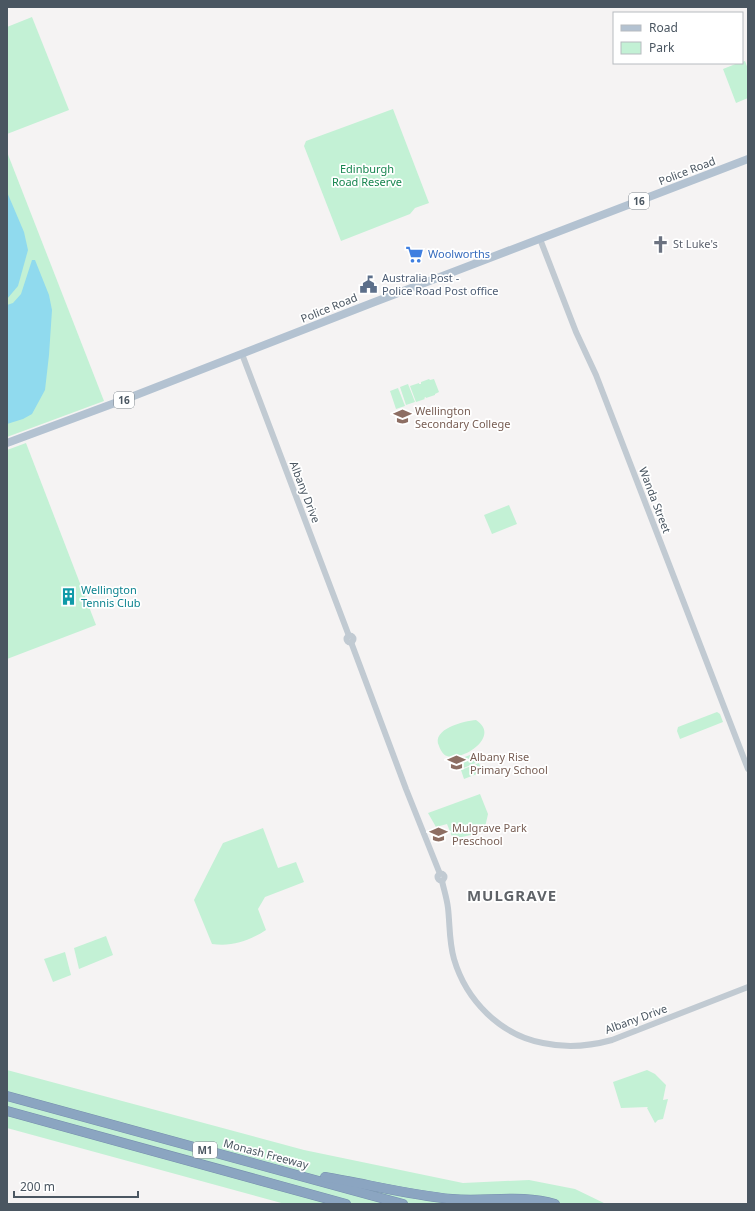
<svg xmlns="http://www.w3.org/2000/svg" width="755" height="1211" viewBox="0 0 755 1211" font-family="'Noto Sans',sans-serif">
<style>
.green{fill:#c3f1d5}
.water{fill:#90daee}
.lines{fill:none;stroke-linecap:round;stroke-linejoin:round}
.motorway-casing{stroke:#7690ad;stroke-width:10}
.tertiary{stroke:#c1cad2;stroke-width:6}
.primary{stroke:#b3c2d1;stroke-width:8}
.motorway{stroke:#8ba5c1;stroke-width:9}
.labels{text-anchor:middle;stroke-width:3.5;stroke-linejoin:round;paint-order:stroke}
.shield{fill:#fff;stroke:#808990;stroke-width:1}
.shield-label{font-size:10px;font-weight:bold;fill:#4a5661}
.park-label{font-size:11px;fill:#17864f;stroke:#fff}
.street-label{font-size:11px;fill:#4a5661;stroke:#fff}
.worship-label{font-size:11px;fill:#5b616d;stroke:#fff;text-anchor:start}
.shop-label{font-size:11px;fill:#366cbe;stroke:#fff;text-anchor:start}
.service-label{font-size:11px;fill:#4e5e75;stroke:#fff;text-anchor:start}
.education-label{font-size:11px;fill:#785e54;stroke:#fff;text-anchor:start}
.culture-label{font-size:11px;fill:#0d838f;stroke:#fff;text-anchor:start}
.district-label{font-size:15px;font-weight:bold;letter-spacing:1px;fill:#5f6368;stroke:#fff}
</style>
<rect width="100%" height="100%" fill="#f5f3f3"/>
<g class="green">
<polygon points="32,17 69,110 7,134 7,27"/>
<polygon points="745,61 748,69 748,98 736,103 723,69 738,63 742,63 742,62"/>
<polygon points="393,109 429,203 415,208 410,214 341,241 304,146 306,141"/>
<polygon points="7,152 104,401 7,437"/>
<polygon points="429,379 430,380 434,379 439,392 435,394 435,395 426,398 426,397 424,398 425,399 416,402 410,386 419,383 419,384 421,384 421,382"/>
<polygon points="408,384 415,402 406,405 400,387"/>
<polygon points="398,388 405,406 396,409 390,391"/>
<polygon points="26,443 96,625 7,659 7,450"/>
<polygon points="509,505 517,524 492,534 484,515"/>
<polygon points="717,712 720,714 723,722 680,739 677,731 678,727"/>
<path d="M476,720c26,17 -15,42 -29,36 -4,-1 -7,-7 -8,-10 -8,-17 25,-25 37,-26z"/>
<polygon points="475,753 478,762 461,769 457,760"/>
<polygon points="479,763 482,772 464,779 461,770"/>
<polygon points="480,794 488,814 484,832 453,839 447,824 436,827 428,813"/>
<path d="M263,828l15,40 18,-6 8,20 -39,15 -7,12 8,21c-17,11 -34,17 -54,14l-18,-44 29,-57z"/>
<polygon points="106,936 113,955 79,969 74,948"/>
<polygon points="65,952 71,975 53,982 44,959"/>
<polygon points="7,1070 304,1150 463,1183 529,1180 575,1189 606,1204 285,1204 7,1128"/>
<polygon points="647,1070 655,1074 666,1085 663,1100 668,1099 663,1119 658,1120 655,1123 647,1108 648,1107 621,1108 613,1082"/>
</g>
<g class="water">
<polygon points="7,192 24,232 28,250 18,286 7,299"/>
<polygon points="32,260 35,260 49,295 52,310 49,355 45,390 32,414 23,419 7,424 7,305 13,303 21,294"/>
</g>
<g class="lines">
<defs>
<g id="motorway">
<polyline points="7,1096 403,1204"/>
<polyline points="7,1111 346,1204"/>
<path d="M325,1177c42,7 84,18 127,22 34,3 70,-5 103,5"/>
</g>
</defs>
<use href="#motorway" class="motorway-casing"/>
<g class="tertiary">
<polyline points="540,239 576,332 596,375 748,769"/>
<polyline points="242,354 349,636"/>
<circle cx="350" cy="639" r="3.5"/>
<polyline points="351,642 406,789 440,874"/>
<circle cx="441" cy="877" r="3.5"/>
<path d="M442,881c2,9 5,18 6,27 2,17 1,34 6,51 12,41 46,76 89,84 23,5 47,3 69,-3l136,-53"/>
</g>
<polyline class="primary" points="7,443 131,397 372,303 748,159"/>
<use href="#motorway" class="motorway"/>
</g>
<defs>
<symbol id="church-bare" viewBox="-9 -9 18 18"><path d="M-1.2-6h2.4v3.5h3.3v2.4h-3.3V6h-2.4V-.1h-3.3v-2.4h3.3Z" fill="#6b7280" stroke="#fff" stroke-width="2.5" paint-order="stroke"/></symbol>
<symbol id="supermarket-bare" viewBox="-9 -9 18 18"><path d="M-6-5.5h2.5l.6 2H6L4.5 2H-2.5L-4.4-4H-6ZM-1.5 3.2a1.3 1.3 0 1 0 .1 0ZM3 3.2a1.3 1.3 0 1 0 .1 0Z" fill="#3f7fe0" stroke="#fff" stroke-width="2.5" paint-order="stroke"/></symbol>
<symbol id="civic-bare" viewBox="-9 -9 18 18"><path d="M-.6-6.5H3V-4.5H.6V-3L4-1V1h2V6H-6V1h2V-1L-.6-3ZM-1.2 2.5V6h2.4V2.5Z" fill="#5c6f8a" stroke="#fff" stroke-width="2.5" paint-order="stroke"/></symbol>
<symbol id="school-bare" viewBox="-9 -9 18 18"><path d="M0-5L7-2L0 1L-7-2ZM-4 1L0 2.5L4 1V4Q0 6-4 4Z" fill="#8d6e63" stroke="#fff" stroke-width="2.5" paint-order="stroke"/></symbol>
<symbol id="building-bare" viewBox="-9 -9 18 18"><path d="M-4-6H4V6H1V3H-1V6H-4ZM-2.5-4.3h1.7v1.8h-1.7ZM.8-4.3h1.7v1.8H.8ZM-2.5-1h1.7V.8h-1.7ZM.8-1h1.7V.8H.8Z" fill="#0f9aa8" stroke="#fff" stroke-width="2.5" paint-order="stroke"/></symbol>
</defs>
<g fill-rule="evenodd">
<use href="#church-bare" x="648" y="232" width="25" height="25"/>
<use href="#supermarket-bare" x="402" y="242" width="25" height="25"/>
<use href="#civic-bare" x="356" y="272" width="25" height="25"/>
<use href="#school-bare" x="390" y="404" width="25" height="25"/>
<use href="#building-bare" x="56" y="584" width="25" height="25"/>
<use href="#school-bare" x="444" y="750" width="25" height="25"/>
<use href="#school-bare" x="426" y="822" width="25" height="25"/>
</g>
<g class="labels">
<g class="shield">
<rect x="629" y="193" width="20" height="16" rx="3"/>
<rect x="114" y="392" width="20" height="16" rx="3"/>
<rect x="193" y="1142" width="24" height="16" rx="3"/>
</g>
<g class="shield-label">
<text x="639" y="205">16</text>
<text x="124" y="404">16</text>
<text x="205" y="1154">M1</text>
</g>
<g class="park-label">
<text x="367" y="173">Edinburgh<tspan x="367" dy="13">Road Reserve</tspan></text>
</g>
<g class="street-label">
<text transform="translate(687 171) rotate(-21)" y="4">Police Road</text>
<text transform="translate(329 308) rotate(-22)" y="4">Police Road</text>
<text transform="translate(305 492) rotate(69)" y="4">Albany Drive</text>
<text transform="translate(655 500) rotate(69)" y="4">Wanda Street</text>
<text transform="translate(636 1019) rotate(-20)" y="4">Albany Drive</text>
<text transform="translate(266 1154) rotate(15)" y="4">Monash Freeway</text>
</g>
<g class="worship-label">
<text x="673" y="248">St Luke's</text>
</g>
<g class="shop-label">
<text x="428" y="258">Woolworths</text>
</g>
<g class="service-label">
<text x="382" y="282">Australia Post -<tspan x="382" dy="13">Police Road Post office</tspan></text>
</g>
<g class="education-label">
<text x="415" y="415">Wellington<tspan x="415" dy="13">Secondary College</tspan></text>
<text x="470" y="761">Albany Rise<tspan x="470" dy="13">Primary School</tspan></text>
<text x="452" y="832">Mulgrave Park<tspan x="452" dy="13">Preschool</tspan></text>
</g>
<g class="culture-label">
<text x="81" y="594">Wellington<tspan x="81" dy="13">Tennis Club</tspan></text>
</g>
<g class="district-label">
<text x="512" y="901">MULGRAVE</text>
</g>
</g>
<rect width="755" height="1211" fill="none" stroke="#4a5661" stroke-width="16"/>
<rect x="613" y="12" width="130" height="52" fill="#ffffff" stroke="#b7bbc0"/>
<rect x="621" y="25" width="20" height="6" fill="#b3c2d1" stroke="#b7bbc0"/>
<text x="649" y="32" font-size="12" fill="#4a5661">Road</text>
<rect x="621" y="42" width="20" height="12" fill="#c3f1d5" stroke="#b7bbc0"/>
<text x="649" y="52" font-size="12" fill="#4a5661">Park</text>
<path d="M14 1191v6h124v-6" fill="none" stroke="#4a5661" stroke-width="2"/>
<text x="20" y="1191" font-size="12" fill="#4a5661" stroke="#ffffff" stroke-width="3" paint-order="stroke">200 m</text>
</svg>
